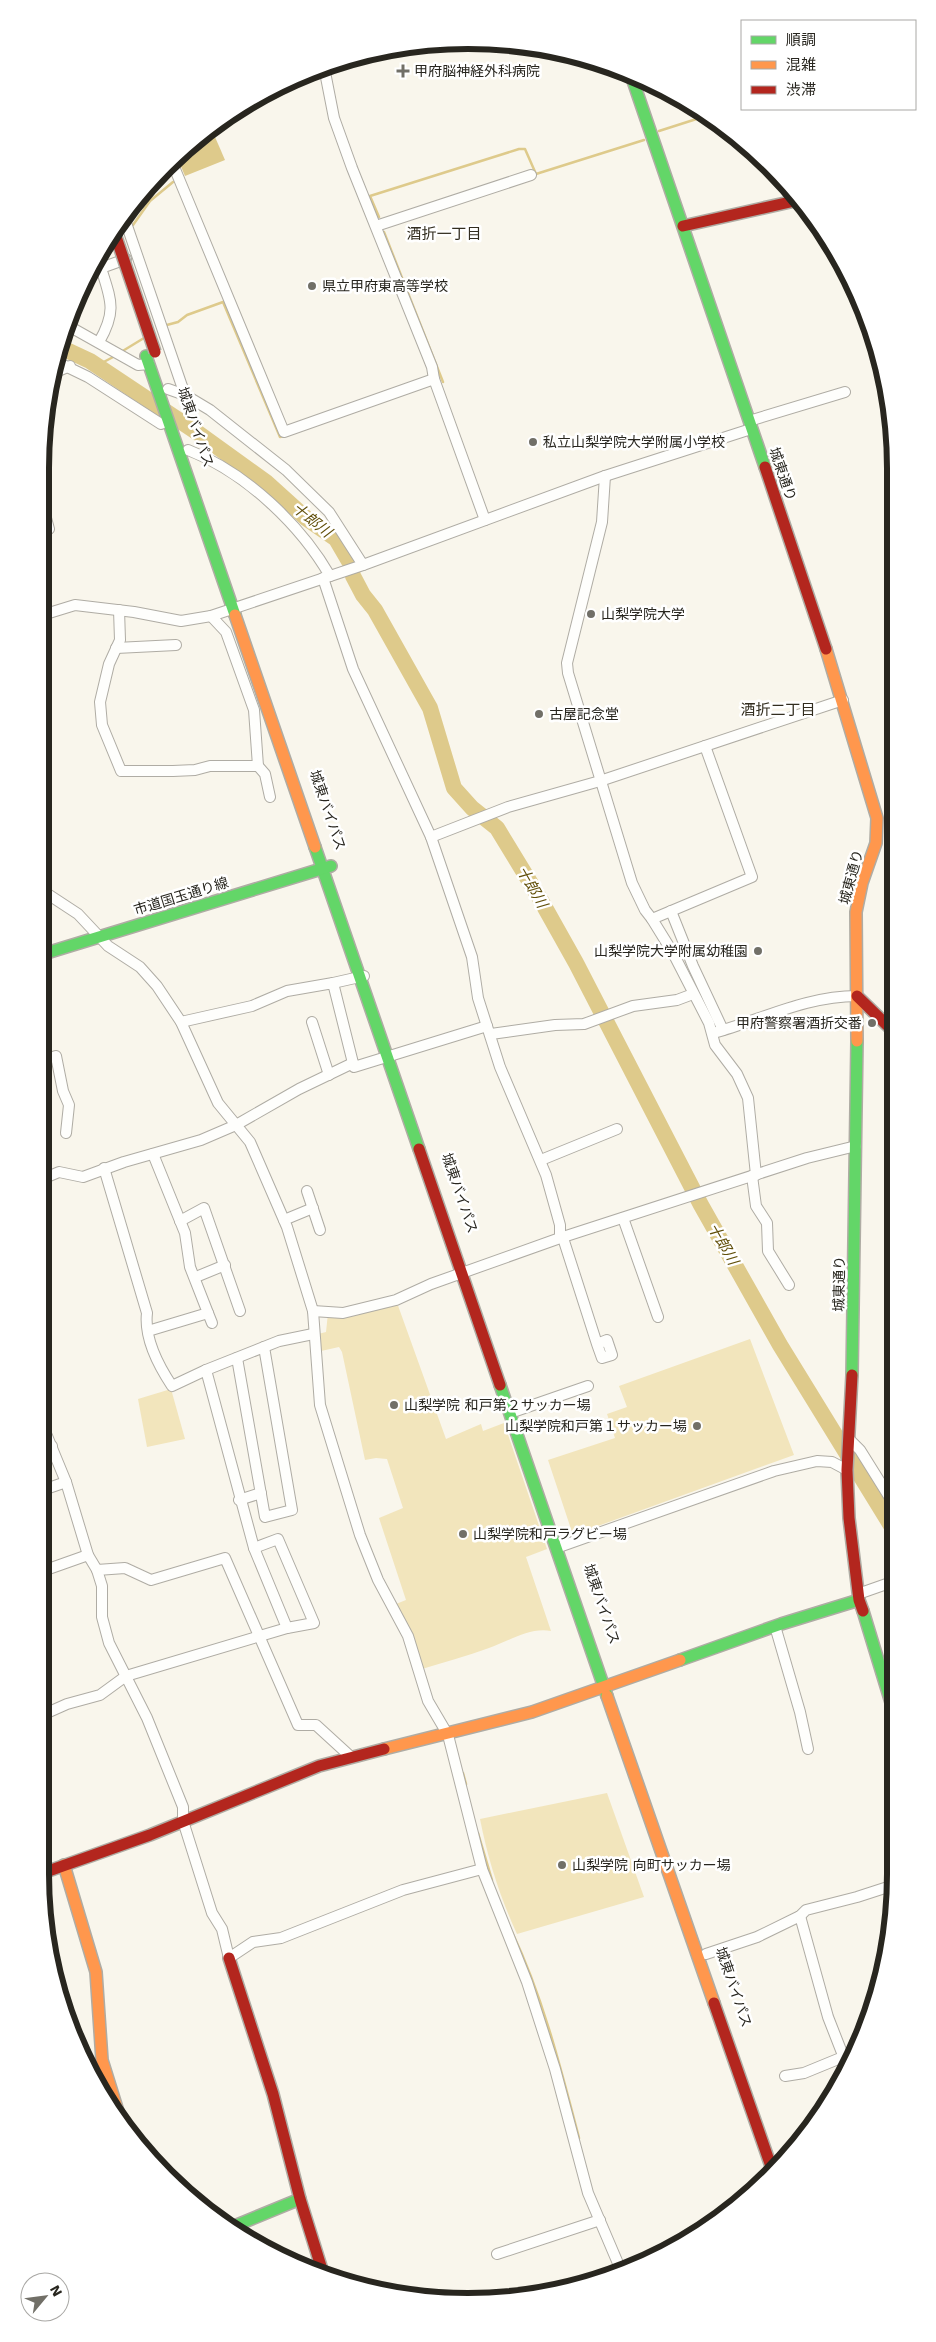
<svg xmlns="http://www.w3.org/2000/svg" width="936" height="2342" viewBox="0 0 936 2342" font-family="'Work Sans','Noto Sans JP',sans-serif">
<style>
.green{fill:#f2e5bc}
.water{fill:#deca8b}
.lines{fill:none;stroke-linecap:round;stroke-linejoin:round}
.stream{stroke:#deca8b;stroke-width:2.5}
.river{stroke:#deca8b;stroke-width:16}
.street-casing{stroke:#afaca4;stroke-width:12}
.fast-casing{stroke:#afaca4;stroke-width:14}
.slow-casing{stroke:#afaca4;stroke-width:14}
.jam-casing{stroke:#afaca4;stroke-width:14}
.street{stroke:#fefefc;stroke-width:10}
.fast{stroke:#63d668;stroke-width:11}
.slow{stroke:#ff974d;stroke-width:11}
.jam{stroke:#b3261e;stroke-width:11}
.jam-bridge-casing{stroke:#afaca4;stroke-width:14;stroke-linecap:butt}
.jam-bridge{stroke:#b3261e;stroke-width:11}
.poi-dot{fill:#716f67;stroke:#fff;stroke-width:2}
.labels{text-anchor:middle;stroke-width:5;stroke-linejoin:round;paint-order:stroke}
.poi-label{font-size:14px;fill:#28261f;stroke:#fff;text-anchor:start}
.street-label{font-size:14px;fill:#28261f;stroke:#fff}
.neighbourhood-label{font-size:15px;fill:#322d1f;stroke:#fff}
.water-label{font-size:15px;font-style:italic;fill:#62500b;stroke:#fff}
.rim{fill:none;stroke:#28261f;stroke-width:6}
</style>
<rect width="100%" height="100%" fill="#f9f6ec"/>
<g class="green">
<path d="M396,1300l50,139 35,-15 2,7 21,-8 43,126 -21,8 25,74c-21,-4 -42,10 -62,17 -22,8 -45,14 -67,21l-13,-39 -13,-26 10,-4 -27,-82 24,-10 -16,-49 -11,-1 -11,2 -23,-108 -3,-5 -18,4 -3,-17 8,-2 2,-19z"/>
<polygon points="750,1339 794,1455 573,1535 548,1460 615,1438 607,1414 627,1407 619,1386"/>
<polygon points="171,1389 185,1439 147,1447 138,1399"/>
<path d="M607,1793l37,104 -127,37c-17,-37 -29,-74 -37,-115z"/>
</g>
<polygon class="water" points="212,130 225,160 185,176 177,157 201,135"/>
<g class="lines">
<g class="stream">
<polyline points="659,131 709,115"/>
<polyline points="379,217 370,196 519,149 525,149 536,174 644,140"/>
<polyline points="133,225 150,201 173,182"/>
<polyline points="384,232 443,382"/>
<polyline points="163,326 178,322 187,315 223,302 280,437 285,435"/>
<polyline points="121,352 144,338"/>
<polyline points="96,366 117,355"/>
<polyline points="463,1773 466,1784"/>
<polyline points="478,1833 492,1880"/>
<path d="M512,1932c31,65 49,137 67,206"/>
</g>
<polyline class="river" points="60,347 90,361 198,433 266,482 307,519 336,539 350,563 353,576 363,595 375,610 430,708 454,788 472,808 497,828 539,897 576,963 701,1205 780,1345 895,1532"/>
<defs>
<g id="street">
<polyline points="324,67 334,118 352,168 432,367 434,379 485,520"/>
<polyline points="172,162 284,432 434,379"/>
<polyline points="124,217 185,395"/>
<polyline points="376,226 531,175"/>
<polyline points="65,324 138,365 149,364"/>
<path d="M99,342c18,-31 12,-42 2,-74l25,-9"/>
<polyline points="57,362 88,377 161,424 168,421"/>
<polyline points="56,372 70,366"/>
<polyline points="168,389 185,395 210,410 286,470 329,512 363,565"/>
<polyline points="749,421 845,392"/>
<path d="M188,450c57,22 112,74 142,126"/>
<polyline points="605,476 602,522 567,663 568,673 632,883 645,910 652,919"/>
<polyline points="40,496 49,529"/>
<polyline points="323,578 353,669 431,837 508,807 600,781 843,700"/>
<polyline points="119,610 120,640 109,664 100,702 102,725 121,771 173,771 195,770 210,766 258,766 254,710 226,632 211,616"/>
<polyline points="40,618 49,613 75,605 134,612 181,621 211,616 363,565 605,476 751,429"/>
<polyline points="116,648 176,645"/>
<polyline points="705,746 752,877 652,919 673,953 709,1023 715,1045 737,1074 748,1098 756,1175"/>
<polyline points="258,766 265,774 270,797"/>
<polyline points="431,837 472,957 478,998 500,1067 546,1175 560,1225 560,1238"/>
<polyline points="40,889 78,914 108,946 140,967 157,986 181,1022 218,1103 250,1142 287,1227 313,1311 320,1405 360,1535 378,1580 408,1636 428,1701 448,1735 482,1869 527,1982 555,2069 588,2193 620,2268"/>
<polyline points="671,911 693,966 723,1030"/>
<polyline points="333,983 364,976"/>
<polyline points="181,1022 252,1006 287,991 333,983 354,1067 487,1026"/>
<polyline points="312,1022 329,1075"/>
<path d="M713,1033c48,-13 93,-37 144,-37"/>
<polyline points="491,1034 555,1025 584,1024 633,1006 677,1000 693,994"/>
<polyline points="40,1061 56,1056 63,1091 69,1105 66,1133"/>
<polyline points="541,1160 617,1129"/>
<path d="M104,1168l43,145c-3,25 11,52 25,73l34,-16"/>
<polyline points="752,1176 756,1206 767,1223 768,1251 789,1285"/>
<polyline points="40,1180 59,1172 83,1177 124,1162 201,1140 236,1125 299,1089 353,1063"/>
<polyline points="307,1191 320,1230"/>
<polyline points="623,1218 658,1317"/>
<polyline points="284,1220 313,1208"/>
<polyline points="180,1221 204,1208 240,1311"/>
<polyline points="563,1238 597,1344 602,1358 612,1355 607,1340 597,1344"/>
<polyline points="196,1277 225,1265"/>
<polyline points="313,1311 343,1313 396,1300 431,1284 560,1238 807,1158 856,1146"/>
<polyline points="208,1313 212,1323"/>
<polyline points="148,1331 208,1313 190,1267 185,1233 153,1154"/>
<polyline points="237,1358 265,1517 292,1510 264,1347"/>
<polyline points="510,1413 588,1386"/>
<polyline points="40,1419 66,1482 88,1555 97,1570 102,1586 102,1617 109,1643 147,1718 183,1807 183,1821 212,1913 222,1929 229,1958 253,1942 281,1938 403,1890 482,1869"/>
<polyline points="849,1439 860,1450 895,1506"/>
<polyline points="40,1451 52,1446"/>
<polyline points="40,1491 66,1482"/>
<polyline points="239,1500 261,1493"/>
<polyline points="254,1548 278,1539 314,1623 287,1628"/>
<polyline points="556,1548 774,1471 817,1461 832,1462 847,1470"/>
<polyline points="97,1570 125,1568 151,1580 225,1558 298,1725 316,1725 351,1757"/>
<polyline points="40,1572 88,1555"/>
<polyline points="858,1594 895,1581"/>
<polyline points="775,1626 800,1712 808,1749"/>
<polyline points="40,1716 67,1704 100,1695 126,1676 287,1628 254,1548 206,1370 279,1341 313,1334"/>
<polyline points="800,1916 828,2017 846,2063"/>
<polyline points="706,1954 757,1937 800,1916 806,1910 857,1897 894,1885"/>
<polyline points="785,2076 804,2073 843,2057"/>
<polyline points="497,2254 600,2220"/>
</g>
<g id="fast">
<polyline points="631,75 765,467"/>
<polyline points="146,356 235,615"/>
<polyline points="315,847 419,1149"/>
<polyline points="40,955 331,866"/>
<polyline points="852,1375 857,1041"/>
<polyline points="500,1385 607,1696"/>
<polyline points="863,1611 896,1719"/>
<polyline points="680,1660 781,1624 859,1600"/>
<polyline points="232,2227 300,2199"/>
</g>
<g id="slow">
<polyline points="235,615 315,847"/>
<polyline points="826,649 877,818 876,843 862,883 856,912 857,1041"/>
<polyline points="607,1696 714,2003"/>
<polyline points="384,1749 532,1712 680,1660"/>
<polyline points="64,1865 96,1972 102,2060 121,2121"/>
</g>
<g id="jam">
<polyline points="683,226 799,200"/>
<polyline points="765,467 826,649"/>
<polyline points="857,996 894,1032"/>
<polyline points="419,1149 500,1385"/>
<polyline points="852,1375 847,1470 849,1518 859,1600 863,1611"/>
<polyline points="40,1874 150,1835 319,1766 384,1749"/>
<polyline points="229,1958 273,2094 300,2199 324,2276"/>
<polyline points="714,2003 773,2172"/>
</g>
</defs>
<use href="#street" class="street-casing"/>
<use href="#fast" class="fast-casing"/>
<use href="#slow" class="slow-casing"/>
<use href="#jam" class="jam-casing"/>
<use href="#street" class="street"/>
<use href="#fast" class="fast"/>
<use href="#slow" class="slow"/>
<use href="#jam" class="jam"/>
<defs>
<polyline id="jam-bridge" points="114,231 155,352"/>
</defs>
<use href="#jam-bridge" class="jam-bridge-casing"/>
<use href="#jam-bridge" class="jam-bridge"/>
</g>
<g class="poi-dot">
<path d="M400.5 63.5h5v5h5v5h-5v5h-5v-5h-5v-5h5z"/>
<circle cx="312" cy="286" r="5"/>
<circle cx="533" cy="442" r="5"/>
<circle cx="591" cy="614" r="5"/>
<circle cx="539" cy="714" r="5"/>
<circle cx="758" cy="951" r="5"/>
<circle cx="872" cy="1023" r="5"/>
<circle cx="394" cy="1405" r="5"/>
<circle cx="697" cy="1426" r="5"/>
<circle cx="463" cy="1534" r="5"/>
<circle cx="562" cy="1865" r="5"/>
</g>
<g class="labels">
<g class="poi-label">
<text x="414" y="76">甲府脳神経外科病院</text>
<text x="322" y="291">県立甲府東高等学校</text>
<text x="543" y="447">私立山梨学院大学附属小学校</text>
<text x="601" y="619">山梨学院大学</text>
<text x="549" y="719">古屋記念堂</text>
<text x="748" y="956" text-anchor="end">山梨学院大学附属幼稚園</text>
<text x="862" y="1028" text-anchor="end">甲府警察署酒折交番</text>
<text x="404" y="1410">山梨学院 和戸第２サッカー場</text>
<text x="687" y="1431" text-anchor="end">山梨学院和戸第１サッカー場</text>
<text x="473" y="1539">山梨学院和戸ラグビー場</text>
<text x="572" y="1870">山梨学院 向町サッカー場</text>
</g>
<g class="street-label">
<text transform="translate(196 427) rotate(71)" y="5">城東バイパス</text>
<text transform="translate(783 474) rotate(71)" y="5">城東通り</text>
<text transform="translate(328 810) rotate(71)" y="5">城東バイパス</text>
<text transform="translate(851 877) rotate(-75)" y="5">城東通り</text>
<text transform="translate(181 896) rotate(-17)" y="5">市道国玉通り線</text>
<text transform="translate(460 1193) rotate(71)" y="5">城東バイパス</text>
<text transform="translate(839 1284) rotate(-89)" y="5">城東通り</text>
<text transform="translate(602 1604) rotate(71)" y="5">城東バイパス</text>
<text transform="translate(734 1987) rotate(71)" y="5">城東バイパス</text>
</g>
<g class="neighbourhood-label">
<text x="444" y="239">酒折一丁目</text>
<text x="778" y="715">酒折二丁目</text>
</g>
<g class="water-label">
<text transform="translate(312 520) rotate(39)" y="5">十郎川</text>
<text transform="translate(532 887) rotate(60)" y="5">十郎川</text>
<text transform="translate(723 1244) rotate(60)" y="5">十郎川</text>
</g>
</g>
<path d="M0 0H936V2342H0ZM468 49H468A419 419 0 0 1 887 468V1874A419 419 0 0 1 468 2293H468A419 419 0 0 1 49 1874V468A419 419 0 0 1 468 49Z" fill="#fff" fill-rule="evenodd"/>
<path class="rim" d="M468 49H468A419 419 0 0 1 887 468V1874A419 419 0 0 1 468 2293H468A419 419 0 0 1 49 1874V468A419 419 0 0 1 468 49Z"/>
<rect x="741" y="20" width="175" height="90" fill="#ffffff" stroke="#a9a8a5"/>
<rect x="751" y="36" width="25" height="8" fill="#63d668" stroke="#a9a8a5"/>
<text x="786" y="45" font-size="15" fill="#28261f">順調</text>
<rect x="751" y="61" width="25" height="8" fill="#ff974d" stroke="#a9a8a5"/>
<text x="786" y="70" font-size="15" fill="#28261f">混雑</text>
<rect x="751" y="86" width="25" height="8" fill="#b3261e" stroke="#a9a8a5"/>
<text x="786" y="95" font-size="15" fill="#28261f">渋滞</text>
<g transform="translate(45 2297) rotate(61)"><circle r="24" fill="#ffffff" stroke="#a9a8a5"/>
<path d="M0-4L9 19L0 12L-9 19Z" fill="#716f67"/>
<text y="-8" font-size="14" font-weight="bold" text-anchor="middle" fill="#28261f">N</text>
</g>
</svg>
